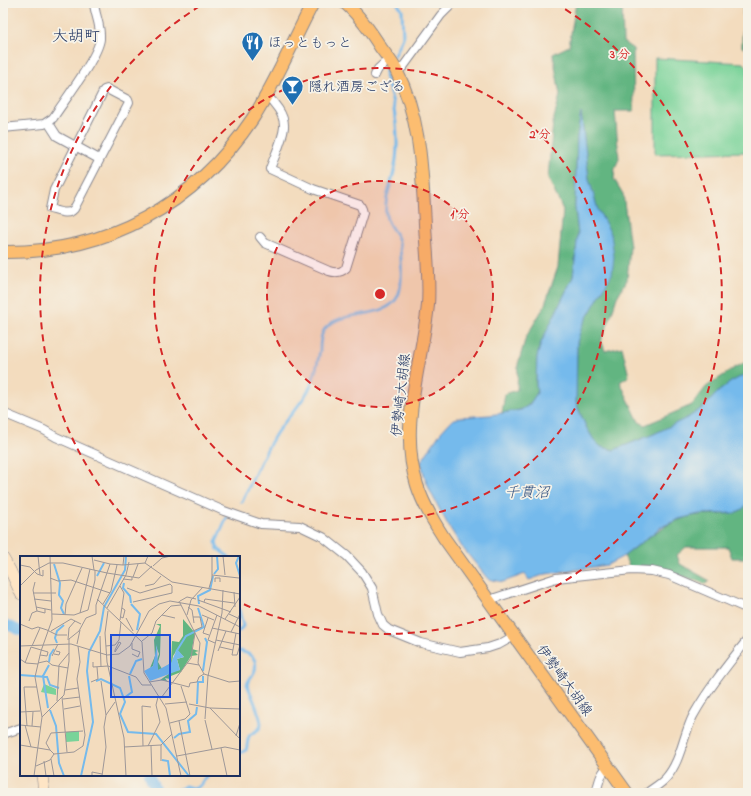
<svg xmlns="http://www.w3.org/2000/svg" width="751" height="796" viewBox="0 0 751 796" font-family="'Indie Flower','Klee One',sans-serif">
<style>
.green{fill:#79d399;stroke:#4a817c}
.forest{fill:#62b581;stroke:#3e7270}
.water{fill:#75baec;stroke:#4874a5}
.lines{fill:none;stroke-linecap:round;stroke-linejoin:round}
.stream{stroke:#75baec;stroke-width:3}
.canal{stroke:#75baec;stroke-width:10}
.street-casing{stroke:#87868e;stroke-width:10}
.secondary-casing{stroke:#87868e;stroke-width:12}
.primary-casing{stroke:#87868e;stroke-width:14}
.street{stroke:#fff;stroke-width:8}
.secondary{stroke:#fee5c5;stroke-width:11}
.primary{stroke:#fcbd6f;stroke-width:12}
.ring{fill:none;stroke:#d62828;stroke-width:2;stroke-dasharray:7 5}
.labels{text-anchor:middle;stroke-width:3.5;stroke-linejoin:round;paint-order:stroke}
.poi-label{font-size:14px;fill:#1b2f5e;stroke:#f7f3e8;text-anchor:start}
.street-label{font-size:14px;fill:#1b2f5e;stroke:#f7f3e8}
.water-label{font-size:15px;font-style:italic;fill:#325282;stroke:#f7f3e8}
.quarter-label{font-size:16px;fill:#1b2f5e;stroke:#f7f3e8}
.inset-river{fill:none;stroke:#75baec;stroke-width:2}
.inset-road{fill:none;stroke:#9d9798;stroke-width:1}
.view{fill:#1d4ed8;fill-opacity:0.15;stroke:#1d4ed8;stroke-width:2}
.inset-edge{fill:none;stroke:#1b2f5e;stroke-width:2}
.centre{fill:#d62828;stroke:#f7f3e8;stroke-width:2}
.ring-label{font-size:12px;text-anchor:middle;font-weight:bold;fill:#d62828;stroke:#f7f3e8;stroke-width:3.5;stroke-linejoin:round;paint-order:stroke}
</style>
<rect width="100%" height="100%" fill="#f7f3e8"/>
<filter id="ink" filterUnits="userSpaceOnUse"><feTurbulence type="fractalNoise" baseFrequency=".025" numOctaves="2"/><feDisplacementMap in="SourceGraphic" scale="8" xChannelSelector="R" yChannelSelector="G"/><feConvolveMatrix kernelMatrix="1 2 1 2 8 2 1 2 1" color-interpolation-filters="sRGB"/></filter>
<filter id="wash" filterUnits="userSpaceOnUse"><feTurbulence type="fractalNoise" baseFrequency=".012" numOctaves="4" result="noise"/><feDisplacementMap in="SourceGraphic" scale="16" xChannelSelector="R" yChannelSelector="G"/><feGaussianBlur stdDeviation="0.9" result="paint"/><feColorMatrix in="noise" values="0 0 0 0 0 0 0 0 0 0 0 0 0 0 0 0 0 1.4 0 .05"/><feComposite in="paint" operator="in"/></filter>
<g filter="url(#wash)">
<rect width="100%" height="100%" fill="#f3dcbe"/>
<polygon class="green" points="655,58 744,63 748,68 748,152 655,154"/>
<g class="forest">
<path d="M576,3h46l1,39 10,7 1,62h-19l4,48 -4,9 -1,11 9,15 7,53 -3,33 -10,17 -7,22 -9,21 4,11 17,-4 7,29 -9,6 19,40 6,3 47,-20 14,-18 30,-20 12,-6v12l-17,9 -13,10 -13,14 -16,11 -35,17 -40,16 -13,-3 -7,-6 -8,-14 -10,-24 1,-61 5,-16 21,-37 8,-55 -13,-24 -9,-31 -8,-65 -4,23 -2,70 3,27 -5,43 -32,66 -4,14 -1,26 1,10c-12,19 -14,16 -35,20l3,-19 12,-4 1,-26 8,-27 18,-30 14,-40 5,-57 -15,-32 5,-56 7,-27 -7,-41 16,-8z"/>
<polygon points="741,3 748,3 748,50 742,47 743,6"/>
<path d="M748,500v58h-16l-4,-11h-42l-9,8 3,9 30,17 -4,3 -47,-16 -30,-2 -5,-10c25,-18 43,-37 75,-41 11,-2 36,2 45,-7 1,-2 3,-6 4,-8z"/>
</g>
<polygon class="water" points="581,113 589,179 598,210 611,234 614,257 612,274 582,326 577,342 576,403 586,427 594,440 601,447 614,450 654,434 689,417 705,406 718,392 731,382 748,373 748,500 744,508 735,513 699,514 679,519 661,527 624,556 607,565 546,574 529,580 525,574 503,582 488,579 462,547 448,525 431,493 425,478 421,462 441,432 452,420 461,417 490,415 521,410 529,405 537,393 536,383 537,357 541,343 573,277 578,234 575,207 577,137"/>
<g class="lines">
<g class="stream">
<polyline points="394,57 403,38 402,10 397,3"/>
<path d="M242,502c11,-24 21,-48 35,-70 11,-16 26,-28 34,-47 4,-11 7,-23 9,-35 0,-6 0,-14 4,-20 17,-23 61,-8 74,-34 5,-11 4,-49 -1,-60 -4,-7 -10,-12 -11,-21 -2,-16 5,-29 8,-44 7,-30 1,-67 -9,-95l1,-5"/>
<polyline points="227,517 216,542 218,549 229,557"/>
<polyline points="239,610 243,626 239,631"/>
<path d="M239,651c10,2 19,6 16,19 -1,4 -6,9 -8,14 3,8 15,34 14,41 -1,6 -8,7 -11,10 -3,3 -2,10 -4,15l-7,4"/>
<polyline points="174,793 185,786 195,789 200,785 207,775"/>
</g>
<g class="canal">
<polyline points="3,623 21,631"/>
<polyline points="149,775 157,793"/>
</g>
</g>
</g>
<g filter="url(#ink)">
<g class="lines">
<defs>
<g id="street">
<polyline points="396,71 403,67 441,15 453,3"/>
<polyline points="375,75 378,69 389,59"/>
<path d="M107,89l21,11 1,3 -55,106c-6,7 -16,2 -24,0l4,-19 50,-100z"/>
<polyline points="48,122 57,136 99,159"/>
<path d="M3,128l41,-4 9,-6c11,-17 45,-61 47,-79 1,-15 -5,-23 -6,-36"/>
<path d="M260,237l5,6 64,28c6,2 12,2 17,-3l17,-55 -1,-4 -2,-4 -47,-16 -43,-20c4,-12 13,-29 14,-42 1,-12 -10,-25 -18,-32"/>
<polyline points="3,413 44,430 56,437 224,511 261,524 300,526 323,537 347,556 362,572 372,588 378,614 383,625 389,630 421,643 460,652 488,648 500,644 514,636"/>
<polyline points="489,601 495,598 556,578 632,570 652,571 669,575 748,609"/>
<polyline points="3,734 21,728"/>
<path d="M596,793c3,-11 4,-20 13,-27"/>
<path d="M647,793c6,-5 14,-9 19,-15 15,-17 17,-42 27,-62 15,-27 36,-53 55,-77"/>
</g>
<g id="secondary">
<polyline points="3,558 10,570 21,594"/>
<polyline points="42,775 44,793"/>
</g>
<g id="primary">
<path d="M345,3c15,13 26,29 36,45 5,7 11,14 15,22 25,48 26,101 29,154 1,26 5,54 3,81 -6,59 -30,121 -11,180 6,19 16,36 27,53l183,255"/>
<path d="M3,252c104,1 192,-47 250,-134 23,-36 40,-77 60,-115"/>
</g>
</defs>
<use href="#street" class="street-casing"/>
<use href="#secondary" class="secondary-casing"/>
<use href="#primary" class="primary-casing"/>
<use href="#street" class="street"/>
<use href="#secondary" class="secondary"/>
<use href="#primary" class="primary"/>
</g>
</g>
<circle cx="380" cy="294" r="113" fill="#d62828" fill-opacity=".12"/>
<g class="ring">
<circle cx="380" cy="294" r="113"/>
<circle cx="380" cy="294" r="226"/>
<path d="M164 556A339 339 0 0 1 205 3M555 3A339 339 0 0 1 239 602"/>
</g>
<defs>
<symbol id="restaurant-pin" viewBox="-11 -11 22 30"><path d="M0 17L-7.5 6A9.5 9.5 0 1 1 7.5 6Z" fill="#1f6fb2" stroke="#f7f3e8"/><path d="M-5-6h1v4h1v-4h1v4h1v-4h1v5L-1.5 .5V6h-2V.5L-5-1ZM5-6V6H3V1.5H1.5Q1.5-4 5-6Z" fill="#fff"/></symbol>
<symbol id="bar-pin" viewBox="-11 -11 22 30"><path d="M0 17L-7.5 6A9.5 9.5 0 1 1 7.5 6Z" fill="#1f6fb2" stroke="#f7f3e8"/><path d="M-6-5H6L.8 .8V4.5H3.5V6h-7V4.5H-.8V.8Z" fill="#fff"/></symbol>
</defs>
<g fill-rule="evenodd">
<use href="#restaurant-pin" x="240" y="30" width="25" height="34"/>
<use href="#bar-pin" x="280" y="74" width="25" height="34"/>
</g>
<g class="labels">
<g class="poi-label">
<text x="268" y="47">ほっともっと</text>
<text x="308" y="91">隠れ酒房ござる</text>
</g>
<g class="street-label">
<text transform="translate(400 395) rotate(-84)" y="5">伊勢崎大胡線</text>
<text transform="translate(565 680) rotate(54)" y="5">伊勢崎大胡線</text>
</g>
<g class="water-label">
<text x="527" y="497">千貫沼</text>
</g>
<g class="quarter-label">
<text x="76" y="41">大胡町</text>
</g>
</g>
<g transform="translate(20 556)">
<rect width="220" height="220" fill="#f3dcbe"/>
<path d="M24,128l12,5v6l-15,-3zM59,175v10l-13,1v-10z" fill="#79d399"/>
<path d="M163,63l12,14 -3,16 7,2 -4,1 3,3 -7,1 -10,16 -10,4 -1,3 -5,-1 2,3 -7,-1 13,-9 7,-1 -3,-11 7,-2 -7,-7 -4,6 -1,7 -7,5 -7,2 -2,-8 3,-8 -3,-8v11l-3,9 -3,2 5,-12 -1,-16 6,-14 -4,-2h5l-1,31 -2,7 4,7 9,-6 1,-22 7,1 4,-6z" fill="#62b581"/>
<path d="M137,88l1,26 13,-7 6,-14 7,8 -7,2 3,11 -30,11 -6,-10 9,-5z" fill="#75baec"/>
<path class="inset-river" d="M219,0l-3,7 4,13M34,8l6,19 -1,12 4,6 -2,7 3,6M194,18l4,-5 -1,-13M77,20l7,-13M104,27l-1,5 7,8 1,7M111,48l9,10 -3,16M179,48l-1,-8 12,-6 3,-14M37,87l-2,-5 2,-7 7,-6M156,96l10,-16 18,-9 -6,-19M29,106l1,-7 4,-6M183,115l4,-29 -2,-4M110,118l6,-13 6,-2M0,119l27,2 3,8 9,3M76,125l5,-2 19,9 5,14 -5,12 8,18 28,2 33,42M104,142l8,-6 -3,-16M177,148l1,-22h5v-6M28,152l-5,-32 6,-11M30,154l6,16 3,37 5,13M154,182l5,-4 11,-2 -2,-11 8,-7 1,-7M142,204l6,1 2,15M61,220l12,-54 -6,-51 2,-19 11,-21 4,-24 21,-37 1,-14"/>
<path class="inset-road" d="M18,0l2,19M72,0l2,14M203,0l2,19M74,4l16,4M125,7l27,19 68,12M0,9l10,2 7,7 6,2v-6M103,9l22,-2 3,-7M133,10l9,-8 9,-2M87,17l32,5 13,-12M192,19l27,3M113,21l5,-13M30,22l8,3 13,-1 39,13M103,23l9,1v-3M195,26v-4h5v4M0,30l16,-16 13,-7h14l44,10M100,30l4,7 -4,27M125,30l9,-2 7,-8M107,32l13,5M189,32l3,-10v-22M214,36l1,15M13,37h23M14,43l17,2M77,43l45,43 2,31 22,35 15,68M178,44l33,12M159,45l21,42 -2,20 6,11 25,8 11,-1M160,45l7,-4 9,2M113,46l39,-9v-7l-2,-2 -30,9M184,46l1,-3 29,4M83,48l8,-13 6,-26M16,51l15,3M168,51l4,3 2,13M87,52l19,-33 3,-13M68,54l7,-30v-10M17,55l8,2v-4M88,55l-3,22 2,29 17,76 2,38M60,57l10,-44M32,58l22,1 14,-5M209,58l11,5M45,59l1,-11 16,-36M142,59l13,3M167,59l4,-15 12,-13M182,59l12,5M101,61l2,1 2,-8 -3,-2M173,61h7l2,10 -9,4M106,62l7,13M188,62l-5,15 6,2M205,63l15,-22M9,65l3,-8 5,-2 -4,-21 2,-8M0,68l12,5 6,-2 9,3 10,5h10M192,72l28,6M31,75l20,-12 10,5M211,76l9,-18M216,77l-4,22h5l3,-10M80,80l1,31M48,84l1,-12 6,-7M196,84l24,5M122,85l10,-8 4,-12 15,-15 10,-1M99,86l2,1 -6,9v-2zM195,87l-7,-3 9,-25M57,88l3,-14M0,90l51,-2 36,11 12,-1 11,-8 19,-35 10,-7 11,-3 29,5 41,21M12,90l8,-18M86,90l9,-1 4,-5 2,-18M11,91l17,5 -1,4 -7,-1M200,91l13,3M198,95l8,-20M34,98l5,1 1,-3 -4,-1M112,98l6,3 2,-5 -8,-3v-6M32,100l6,-12M0,103l6,4 12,1M73,106v5l15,-1 28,11 6,8h9M5,107l6,-16M18,107l9,-2 5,4 16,3M167,107l12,2M81,125l5,34M71,126l7,-3 -1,-12M129,126l13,-2 27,7 1,-4 7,-1 2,-5 5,-3M45,134l13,-2M42,141l5,55M141,142l30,-40 4,-25M43,143l17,-2M37,145l2,-36 10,-12M145,148l22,-2M169,148l21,4 30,31M190,152l30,1M44,153l16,-3M0,156l20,-1M22,161l-7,-40 6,-26 11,-31 -2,-64M185,163l3,-43 14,-63 1,-23M185,164l7,29M159,165l11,55M150,167l15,-4 5,-5 -9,-28M0,169l21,2M5,169l6,22M7,170l-3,-39h13M12,170l1,-14M216,180l4,-13M0,189l30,5 4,4 20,-2 9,-6 2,-11 -8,-56 3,-17 -2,-16M141,189v16M123,190l-1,-40 9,1M128,190l12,-24 -4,-17 2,-8M131,190l1,30M104,191l37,-2 11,-11M201,192l6,28M30,194l-4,-7 5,-10 32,-2M157,200l48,-9 15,3M31,203l3,17M24,205l2,15M16,210l14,-6 4,-6M14,220l8,-59 22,-22 5,-34v-22l10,-8 7,-13 10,-4v-9l14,-41 13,1 1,-9M72,220v-4l10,2M82,220l4,-29 -2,-20 2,-12 9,-13"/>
<path class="view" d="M91,79h59v62h-59z"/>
<rect width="220" height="220" class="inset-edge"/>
</g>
<circle cx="380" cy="294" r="6" class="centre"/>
<g class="ring-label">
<text x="620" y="58">3 分</text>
<text x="540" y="138">2 分</text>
<text x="460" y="218">1 分</text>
</g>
<rect width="751" height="796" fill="none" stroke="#f7f3e8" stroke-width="16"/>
</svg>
